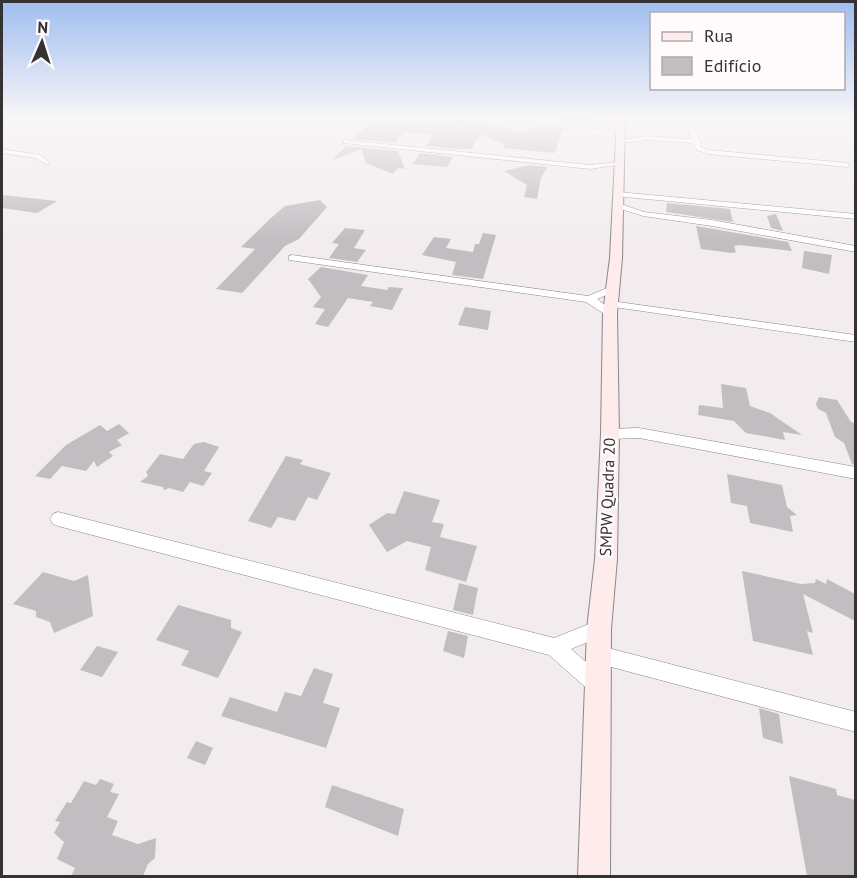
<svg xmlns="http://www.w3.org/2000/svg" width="857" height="878" viewBox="0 0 857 878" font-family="'PT Sans',sans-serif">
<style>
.building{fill:#c1bdc1}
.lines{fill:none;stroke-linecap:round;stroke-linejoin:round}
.street-casing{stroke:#8b8688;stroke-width:1}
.secondary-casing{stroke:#8b8688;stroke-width:2}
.street{fill:#fff;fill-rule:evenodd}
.secondary{fill:#fdeceb;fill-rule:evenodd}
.labels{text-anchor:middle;stroke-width:5;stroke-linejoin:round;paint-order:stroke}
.street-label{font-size:16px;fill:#343233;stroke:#fffafc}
</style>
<rect width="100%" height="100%" fill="#f2ecee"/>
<g class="building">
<polygon points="375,118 431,123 437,121 459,126 463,130 467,128 456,123 458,118 483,123 488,121 486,124 519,131 542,126 572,128 562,130 555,153 503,148 505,145 481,134 471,149 458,149 426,146 434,135 404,132 395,143 353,139"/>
<polygon points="536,118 595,118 596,123 593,123"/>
<polygon points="346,146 398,151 405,169 398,168 393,174 366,163 361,149 332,160"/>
<polygon points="420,153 453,157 447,167 413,164"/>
<polygon points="529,165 548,167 541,177 537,199 524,197 527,185 504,171"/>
<polygon points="2,195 57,201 37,213 2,208"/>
<polygon points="320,200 327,207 299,239 285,246 242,293 216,289 255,249 241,247 271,218 285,206"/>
<polygon points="667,203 730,209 733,222 666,212"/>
<polygon points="776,214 783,231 771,228 767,216"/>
<polygon points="696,226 788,242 792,251 739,245 734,246 736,252 732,253 701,249"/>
<polygon points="345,228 365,230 354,248 366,250 357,262 329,258 339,244 332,243"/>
<polygon points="483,233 496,235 483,279 452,275 456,262 422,255 434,237 451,239 446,248 473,252 475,244 479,244"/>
<polygon points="804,251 832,255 829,274 802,268"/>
<polygon points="321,267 368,275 361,286 387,290 389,287 403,288 392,310 370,306 373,302 348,298 328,327 315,324 325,309 313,307 321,297 308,279"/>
<polygon points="465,307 491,311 488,330 458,325"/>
<polygon points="721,384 746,388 750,406 770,413 802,435 783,432 785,440 746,433 734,421 698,415 699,405 723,408"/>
<polygon points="819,397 837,400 851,422 855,423 855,465 852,464 844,443 835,437 826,413 818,409 816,404"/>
<polygon points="119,424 129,433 117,440 122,445 109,452 113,456 97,467 94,461 86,471 62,466 50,479 35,476 66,445 100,425 107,431"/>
<polygon points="204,442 219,447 204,471 212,473 203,486 190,482 183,492 169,488 164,490 163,487 140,482 148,476 146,472 160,454 183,459 194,444"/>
<polygon points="286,456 303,460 300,464 331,473 317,500 308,497 295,521 278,517 271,528 248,521"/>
<polygon points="727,474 782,485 787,507 797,515 790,516 793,532 750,523 747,506 731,503"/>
<polygon points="404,491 440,500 432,522 444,524 440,537 477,546 466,582 425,570 431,547 407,541 387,552 369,525 387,513 395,514"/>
<polygon points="742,571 801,584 815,583 816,579 826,584 827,579 855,594 855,621 803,594 813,633 807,631 813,655 753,641"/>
<polygon points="43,572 74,581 88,575 93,616 54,633 50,622 36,617 36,611 13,604"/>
<polygon points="459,583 478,588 473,615 453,610"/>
<polygon points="178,605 231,620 231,628 242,632 218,678 181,665 189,651 156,640"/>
<polygon points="448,631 468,636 464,658 443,651"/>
<polygon points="97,646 118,652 102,677 80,670"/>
<polygon points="314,668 333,674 323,703 340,708 326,748 221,716 230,697 277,712 285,692 301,696"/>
<polygon points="759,708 779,714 783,744 763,738"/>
<polygon points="196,741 213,748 205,765 187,758"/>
<polygon points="789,776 836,789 837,795 855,800 855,876 807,876"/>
<polygon points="100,779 114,784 110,792 119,794 107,817 118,821 112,835 138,844 156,838 155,858 148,864 143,876 71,876 75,868 57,859 64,842 54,833 60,822 55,821 67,802 71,803 84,781 96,785"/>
<polygon points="332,785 404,809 398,836 325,807"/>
</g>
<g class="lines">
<defs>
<g id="street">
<polygon points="480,118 502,118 623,128 620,130"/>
<polygon points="690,121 693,123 702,148 709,150 847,163 850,165 847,167 708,154 697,150 693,143 647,140 620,143 617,141 647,136 691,139 687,123"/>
<polygon points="345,140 590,165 619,162 622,164 590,169 343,143"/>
<polygon points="2,149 40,155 50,163 47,165 36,158 2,153"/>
<polygon points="618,192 856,214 856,219 615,196 614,194"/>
<polygon points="618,203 644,212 712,220 856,246 856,252 712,226 643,216 615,207 614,205"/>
<polygon points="292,255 588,296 612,286 617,289 616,291 597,299 615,313 614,315 606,315 586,302 289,260 289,256"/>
<polygon points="611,301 856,335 856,342 607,306 606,304"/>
<polygon points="639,428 856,467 856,479 639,438 610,439 603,434 610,429"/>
<polygon points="58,512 554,638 599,620 605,623 608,629 605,635 571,649 606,679 609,686 606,693 599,696 592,693 549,655 58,526 53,524 50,519 53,514"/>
<polygon points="600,646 856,712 856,732 600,664 593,662 591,655 593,648"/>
</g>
<polygon id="secondary" points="617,118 625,118 622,258 617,313 619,434 617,559 611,629 610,876 578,876 587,629 595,559 601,434 603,313 610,258"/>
</defs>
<use href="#street" class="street-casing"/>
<use href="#secondary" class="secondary-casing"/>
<use href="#street" class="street"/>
<use href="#secondary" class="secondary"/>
</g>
<linearGradient id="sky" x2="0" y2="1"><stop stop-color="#9fbdf0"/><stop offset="0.49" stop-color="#f9f6f7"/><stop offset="1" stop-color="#f9f6f7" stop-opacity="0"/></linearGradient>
<rect width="857" height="241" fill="url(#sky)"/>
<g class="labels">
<g class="street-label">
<text transform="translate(607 497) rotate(-88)" y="6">SMPW Quadra 20</text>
</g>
</g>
<rect width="857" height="878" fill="none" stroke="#343233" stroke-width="6"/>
<rect x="650" y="12" width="195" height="78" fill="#fffafc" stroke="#aeaaac" stroke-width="1.5"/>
<rect x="662" y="32" width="30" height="9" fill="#fdeceb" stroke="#aeaaac" stroke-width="1.5"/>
<text x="704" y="42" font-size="18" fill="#343233">Rua</text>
<rect x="662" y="57" width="30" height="18" fill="#c1bdc1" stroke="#aeaaac" stroke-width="1.5"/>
<text x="704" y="72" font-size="18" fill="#343233">Edifício</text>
<g transform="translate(42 42) rotate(3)" stroke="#fffafc" stroke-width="4.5" paint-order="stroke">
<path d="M0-4.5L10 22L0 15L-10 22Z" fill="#343233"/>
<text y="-9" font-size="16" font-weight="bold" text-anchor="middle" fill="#343233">N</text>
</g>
</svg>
